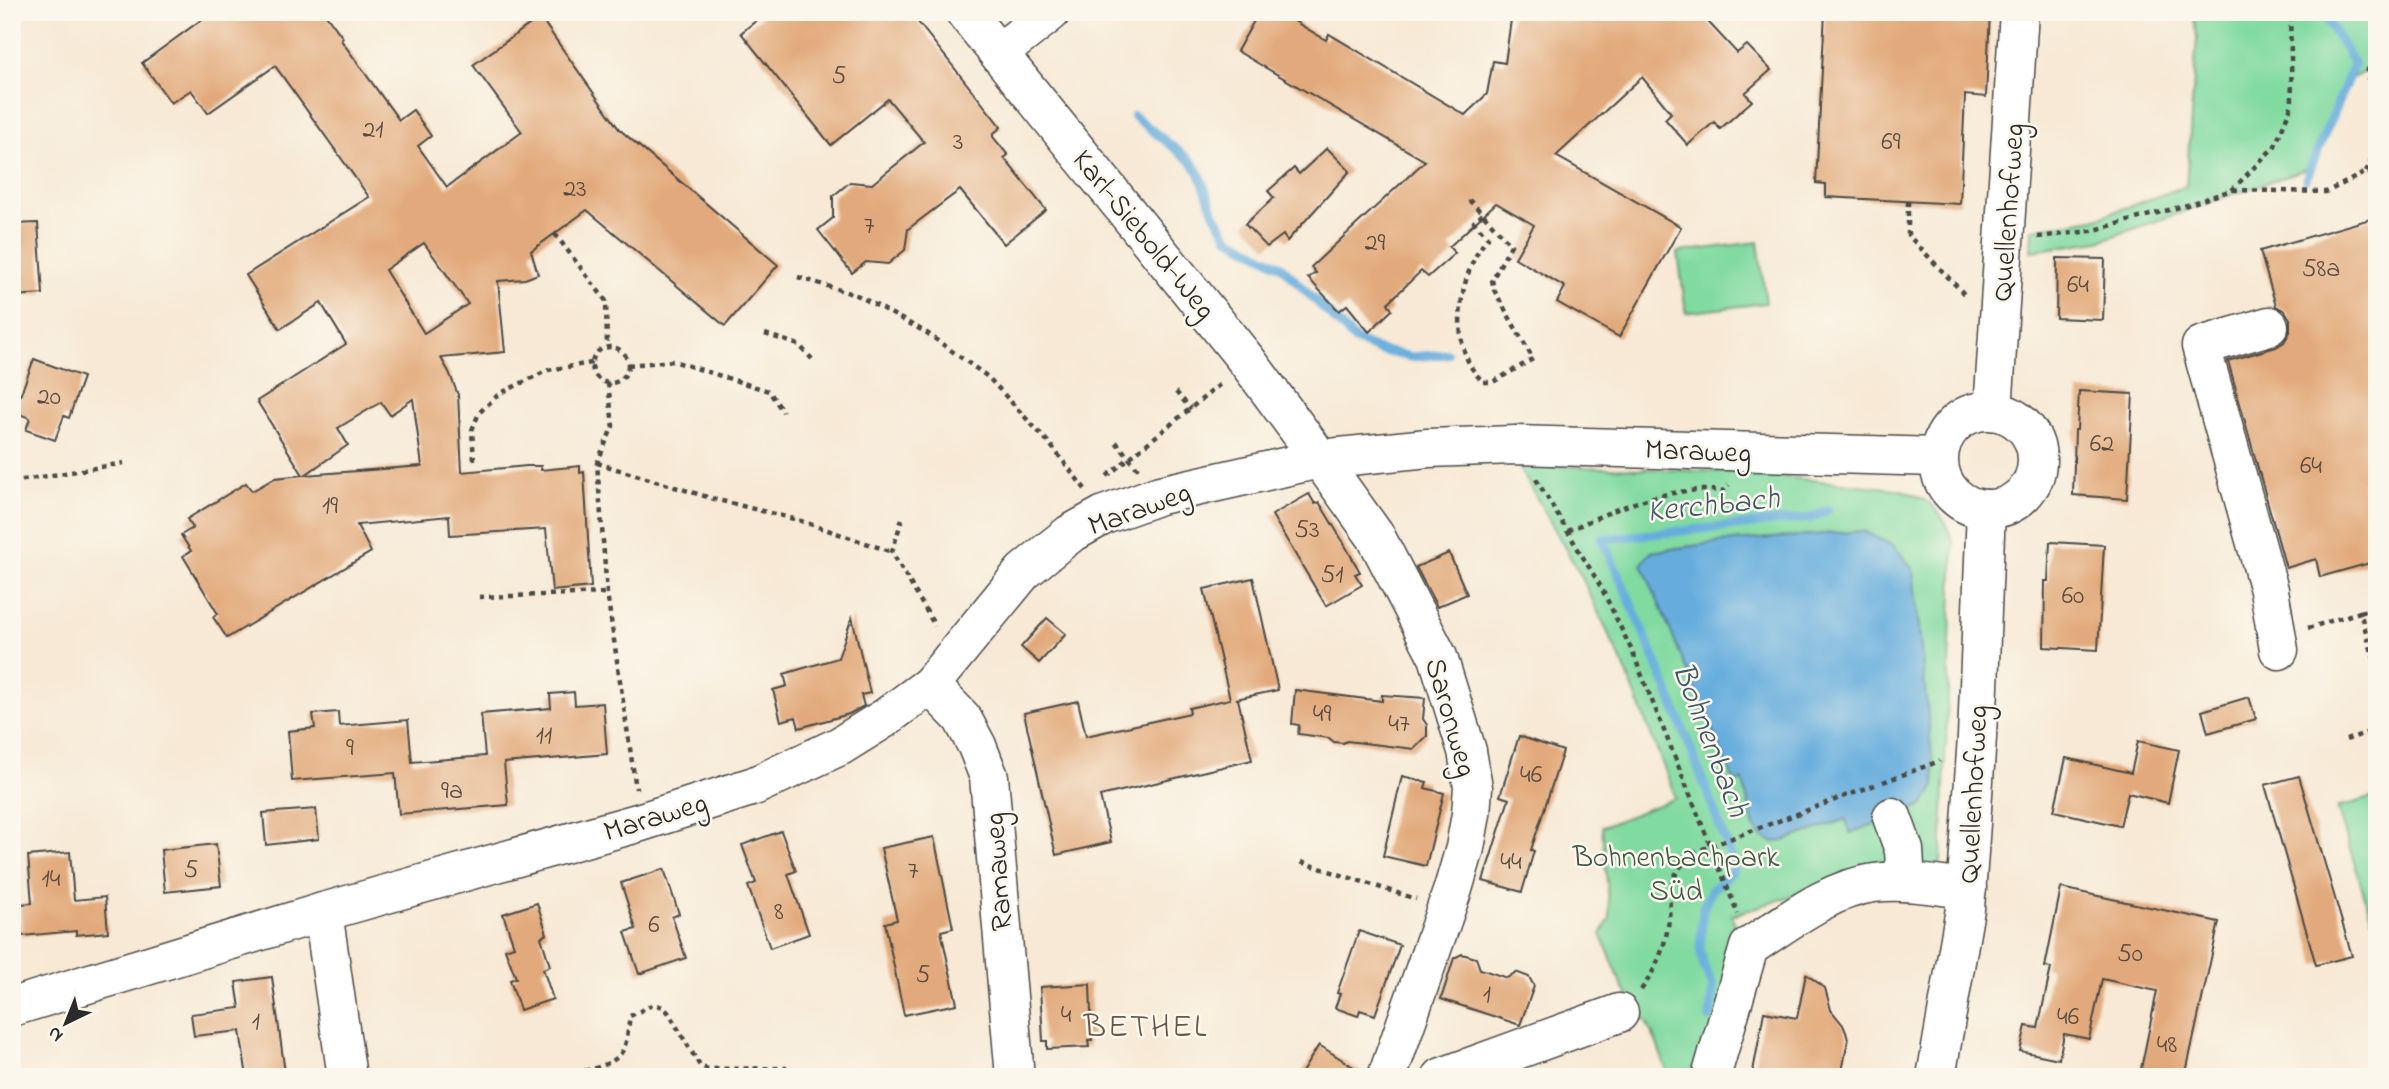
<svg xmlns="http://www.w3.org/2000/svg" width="2389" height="1089" viewBox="0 0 2389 1089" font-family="'Indie Flower',sans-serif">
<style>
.green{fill:#81daa0;stroke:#568266;stroke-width:2;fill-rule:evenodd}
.water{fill:#66addd;stroke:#486c84;stroke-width:2}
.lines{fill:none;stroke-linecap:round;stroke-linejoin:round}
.stream{stroke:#66addd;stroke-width:9}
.building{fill:#e2aa7c;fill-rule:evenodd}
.minor-casing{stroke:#4a4844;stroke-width:41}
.path{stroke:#4a4844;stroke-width:4.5;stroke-dasharray:5 5;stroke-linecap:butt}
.minor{stroke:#fff;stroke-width:38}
.labels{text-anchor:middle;stroke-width:5;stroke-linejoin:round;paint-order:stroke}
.number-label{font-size:26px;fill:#594b3f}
.street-label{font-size:30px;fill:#2b2b2b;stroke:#fbf7ec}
.park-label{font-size:30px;fill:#405748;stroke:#fbf7ec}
.water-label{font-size:32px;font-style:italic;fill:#405869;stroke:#fbf7ec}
.quarter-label{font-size:33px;letter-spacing:2px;fill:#6b5747;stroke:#fbf7ec}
</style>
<rect width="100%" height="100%" fill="#fbf7ec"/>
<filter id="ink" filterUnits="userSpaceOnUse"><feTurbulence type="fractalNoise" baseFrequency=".0143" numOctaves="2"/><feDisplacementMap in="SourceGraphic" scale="14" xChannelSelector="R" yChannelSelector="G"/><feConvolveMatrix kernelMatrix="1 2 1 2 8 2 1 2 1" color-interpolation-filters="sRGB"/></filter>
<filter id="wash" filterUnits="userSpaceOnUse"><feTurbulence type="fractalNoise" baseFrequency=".00686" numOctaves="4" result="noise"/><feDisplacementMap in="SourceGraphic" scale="28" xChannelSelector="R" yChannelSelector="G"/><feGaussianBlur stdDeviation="1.57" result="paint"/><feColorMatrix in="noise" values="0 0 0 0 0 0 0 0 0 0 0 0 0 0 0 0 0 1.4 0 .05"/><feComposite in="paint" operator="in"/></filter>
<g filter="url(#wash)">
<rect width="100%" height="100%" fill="#f7e9d5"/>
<g class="green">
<polygon points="2193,12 2377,12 2377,44 2364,72 2348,80 2306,169 2099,241 2031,251 2032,229 2094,219 2186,186 2197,38"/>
<polygon points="1758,242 1766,303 1686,313 1678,252"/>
<path d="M1518,465l216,7 163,17c35,10 45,20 57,55l-13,319 -20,5 -98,18 -91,29 6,21 -36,141h-33l-13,-36 -16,-31 -17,-22 -22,-54 9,-16 -8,-91 74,-29 -50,-127 -44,-93zM1863,531l72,255 -12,19 -72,28 -5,-14 -63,22 -11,1 -18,-15 -11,-47 -92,-228 70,-10z"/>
<polygon points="2377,796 2377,917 2372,919 2337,808"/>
</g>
<polygon class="water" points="1863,531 1894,546 1913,569 1935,786 1923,805 1850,833 1846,819 1783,841 1772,842 1761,836 1754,827 1743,780 1735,783 1642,564 1651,552 1721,542"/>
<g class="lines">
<g class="stream">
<polyline points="1134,116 1191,161 1199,172 1214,213 1228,237 1281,266 1355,340 1378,350 1411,357 1447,354"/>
<polyline points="2306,179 2354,64 2322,12"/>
<path d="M1710,1018l3,-32 -9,-20 -4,-17 3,-41 9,-18 20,-18 2,-7c-40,-111 -82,-219 -132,-326l209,-21 17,-8"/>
</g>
</g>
<g id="blocks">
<g class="building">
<path d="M212,12h112l19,26 -2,2 58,80 14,-10 18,26 -13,10 29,41 75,-55 -49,-67 67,-48 79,112 159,136 -53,61 -138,-116 -56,41 7,23 -13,5 -27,2 7,71 -64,6 8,14 9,23 4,77 65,-6h14v4l39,-4v7l4,-1 7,115 -39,4 -6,-62 -96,6 -1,-19 -92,9 14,27 -144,86 -14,-21 5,-3 -35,-58 8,-5 -10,-16 12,-7 -6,-9 59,-36 6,8 23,-13 28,-3 -46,-74 89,-57 -25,-41 -41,26 -34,-54 123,-78 -94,-131 -67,47 -17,-23 -20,13 -29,-40zM424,243l44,61 -44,29 -39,-63zM413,399l9,67 -117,9 43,-30 -10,-17 43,-26 9,13z"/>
<polygon points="767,12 910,12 1001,127 993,134 993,137 1008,155 1004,158 1046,210 1004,244 960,190 908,229 905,250 888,264 866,262 852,273 818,230 833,218 833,196 850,182 872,184 924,142 888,99 831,145 741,33"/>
<polygon points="1259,12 1279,12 1326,40 1329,34 1465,115 1487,94 1493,61 1505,63 1512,12 1699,12 1737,53 1747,45 1771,70 1745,93 1752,101 1720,129 1714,122 1688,145 1665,119 1671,113 1642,77 1556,156 1681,227 1619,337 1557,302 1565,287 1515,258 1534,225 1496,203 1449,247 1455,253 1428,277 1421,271 1388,303 1392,310 1369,332 1347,305 1339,311 1308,278 1316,273 1311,267 1425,161 1237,51"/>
<polygon points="1825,12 1990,12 1986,97 1965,95 1960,204 1826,197 1826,184 1816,183"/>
<polygon points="1327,148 1350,171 1287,241 1283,235 1267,247 1245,224 1274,198 1268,191 1294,168 1299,174"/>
<polygon points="2377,217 2377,561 2320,577 2316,559 2286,568 2228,361 2276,347 2284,342 2290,332 2290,319 2285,311 2276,306 2260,251"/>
<polygon points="38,223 43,294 12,296 12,224"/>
<polygon points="2057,258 2105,259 2103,320 2056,318"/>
<polygon points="34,359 83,377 69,418 64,416 55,440 26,430 30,418 14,412"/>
<polygon points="2079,391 2133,394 2127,499 2073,495 2075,430 2077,430"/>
<polygon points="1309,494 1315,504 1319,502 1342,540 1360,572 1355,574 1362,585 1326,606 1272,515"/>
<polygon points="2050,542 2104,545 2098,650 2044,647 2045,581 2048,581"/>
<polygon points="1449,553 1467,594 1437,607 1416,567"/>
<polygon points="1253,578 1278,690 1236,699 1238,699 1252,760 1100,796 1111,842 1056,855 1024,713 1078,701 1086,736 1190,713 1189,708 1230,699 1204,589"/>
<polygon points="852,617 870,693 861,695 864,706 849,714 799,728 796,717 781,721 773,690 787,686 784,674 838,658"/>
<polygon points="1047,618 1066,634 1039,663 1021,647"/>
<polygon points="1295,690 1382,701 1382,695 1425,698 1423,719 1427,725 1427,736 1414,749 1347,741 1343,743 1334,742 1329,738 1298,734 1299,725 1292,724"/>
<polygon points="574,692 575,705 603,703 607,754 504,763 508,805 399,814 395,773 292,781 288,731 315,728 313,714 338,712 339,726 408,720 412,762 485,756 481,714 551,708 550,694"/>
<polygon points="2249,697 2256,719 2208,733 2202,711"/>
<polygon points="1519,736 1563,751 1531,850 1534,851 1522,892 1483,881 1509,799 1500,796"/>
<polygon points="2138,741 2179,750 2168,803 2128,793 2120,826 2054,811 2066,758 2131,773"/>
<polygon points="1402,776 1427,782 1425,788 1444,793 1426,866 1383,856"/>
<polygon points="2299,776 2352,956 2316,965 2265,785"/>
<polygon points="316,809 319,839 266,845 263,813"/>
<polygon points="781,831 796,871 788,874 809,934 770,948 748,886 756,883 742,845"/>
<polygon points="934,837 953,928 941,931 957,1004 904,1015 885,923 897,920 881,848"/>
<polygon points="216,844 221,886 165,892 161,850"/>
<polygon points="70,852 74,900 105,897 108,932 76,935 76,931 22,936 20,904 32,903 28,856"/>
<polygon points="664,869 679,914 672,917 686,958 639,974 625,932 636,929 621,883"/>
<polygon points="2061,888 2219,922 2185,1077 2141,1069 2157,991 2102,979 2089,1039 2064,1034 2059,1059 2020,1051 2026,1026 2038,1028 2051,968 2045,967"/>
<polygon points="537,903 547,934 541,937 550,966 543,969 553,999 520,1010 510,980 516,978 505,949 514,946 503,914"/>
<polygon points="1359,931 1400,945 1375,1015 1360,1010 1358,1016 1335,1008 1340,994 1337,993"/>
<polygon points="1462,954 1476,958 1480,969 1507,978 1516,972 1529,977 1534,986 1520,1025 1441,999 1454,958"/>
<polygon points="1806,974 1825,988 1831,1010 1843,1025 1846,1032 1848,1040 1841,1077 1752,1077 1764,1012 1797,1018"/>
<polygon points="272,977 285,1073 247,1077 240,1031 194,1036 191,1014 240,1008 236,982"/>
<polygon points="1090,984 1092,1040 1088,1040 1089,1047 1047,1049 1047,1041 1043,1041 1040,987"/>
<polygon points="1319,1045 1366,1075 1366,1077 1299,1077"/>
</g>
</g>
</g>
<g filter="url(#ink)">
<use href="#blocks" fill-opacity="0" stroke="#4a4844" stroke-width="2"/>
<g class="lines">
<defs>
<g id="minor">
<polyline points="965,12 1248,362 1320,459 1376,537 1438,657 1467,751 1473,787 1471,814 1465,848 1453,889 1387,1077"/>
<polyline points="999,53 1051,12"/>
<polyline points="2269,326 2201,346 2269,590 2279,650"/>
<polyline points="1993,411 2019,12"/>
<circle cx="1988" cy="460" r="49"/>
<polyline points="930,685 962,718 977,746 989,777 1015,1077"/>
<polyline points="1892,817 1904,850 1906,882"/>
<polyline points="323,912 347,1077"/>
<polyline points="12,1007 323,912 641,822 754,786 840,746 885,718 930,685 1023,572 1051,549 1070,534 1104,515 1160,495 1320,459 1428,448 1515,445 1938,457"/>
<polyline points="1442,1077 1619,1013"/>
<path d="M1711,1077l38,-130c38,-24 79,-58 125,-64 31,-4 63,3 93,6"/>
<polyline points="1936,1077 1965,909 1977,737 1986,509"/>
</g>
</defs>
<use href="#minor" class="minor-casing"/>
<g class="path">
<polyline points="2377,50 2366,74 2377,95"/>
<polyline points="2366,172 2377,146"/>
<polyline points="2233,190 2326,192 2366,172 2377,176"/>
<path d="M1469,200l14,14 -9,8 14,16c-30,33 -42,114 -4,144h9l40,-23 -39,-69 -2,-10 19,-35 -28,-31"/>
<polyline points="1908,201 1908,235 1966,296"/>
<polyline points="555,234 606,301 607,347"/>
<polyline points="2038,237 2091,231 2187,205 2232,190 2275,146 2292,104 2290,12"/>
<polyline points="798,277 859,296 927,333 988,377 1049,443 1085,489"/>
<polyline points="765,334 799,345 812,359"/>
<circle cx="610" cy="365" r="18"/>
<polyline points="628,365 673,361 769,391 783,412"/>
<polyline points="608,383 613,426 597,463 607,593 636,789"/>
<polyline points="1176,392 1191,409"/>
<polyline points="1116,442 1138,469"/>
<polyline points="474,460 472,430 479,413 499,394 548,370 592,363"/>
<polyline points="597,463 714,499 798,520 892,552"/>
<polyline points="1107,476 1223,382"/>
<polyline points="1536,479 1601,587 1632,651 1738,914"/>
<polyline points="12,482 124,463"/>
<polyline points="902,519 892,552 935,626"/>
<path d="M1568,531c48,-23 101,-46 155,-40l6,-6"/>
<polyline points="479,597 607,593"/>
<polyline points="2360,612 2377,607"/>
<polyline points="2308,628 2360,612 2377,669"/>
<polyline points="2346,740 2377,729"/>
<polyline points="1883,782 1940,761"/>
<polyline points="1301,862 1416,899"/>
<path d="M1641,990c16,-22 25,-45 28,-71 1,-13 0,-27 4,-39 4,-10 12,-19 19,-27l183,-68"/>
<path d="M545,1077c23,-4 67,-6 78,-27 5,-10 5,-24 7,-34l24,-12 9,3 5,5 32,54 8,3 78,-1 7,9"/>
</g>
<use href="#minor" class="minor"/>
</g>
</g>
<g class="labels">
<g class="number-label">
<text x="839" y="83">5</text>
<text x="373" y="137">21</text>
<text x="958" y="149">3</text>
<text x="1891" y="149">69</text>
<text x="575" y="196">23</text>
<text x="869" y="233">7</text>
<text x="1375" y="250">29</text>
<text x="2321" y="276">58a</text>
<text x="2078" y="292">64</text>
<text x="49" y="404">20</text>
<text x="2102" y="451">62</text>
<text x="2311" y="473">64</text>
<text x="330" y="513">19</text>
<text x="1307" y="537">53</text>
<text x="1332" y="582">51</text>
<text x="2073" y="603">60</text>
<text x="1322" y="721">49</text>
<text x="1399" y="731">47</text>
<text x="544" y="743">11</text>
<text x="350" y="755">9</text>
<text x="1531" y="782">46</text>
<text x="452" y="798">9a</text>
<text x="1511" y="869">44</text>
<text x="191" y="877">5</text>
<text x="913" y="878">7</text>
<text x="51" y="886">14</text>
<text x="779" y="919">8</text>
<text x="654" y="932">6</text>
<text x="2130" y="961">50</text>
<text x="923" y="982">5</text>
<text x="1487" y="1002">1</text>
<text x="1066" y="1022">4</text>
<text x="2068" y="1024">46</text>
<text x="256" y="1029">1</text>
<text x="2167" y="1052">48</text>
</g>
<g class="street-label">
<text transform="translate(2007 212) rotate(-86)" y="10">Quellenhofweg</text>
<text transform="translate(1145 234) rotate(51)" y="10">Karl-Siebold-Weg</text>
<text transform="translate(1698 450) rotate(2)" y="10">Maraweg</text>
<text transform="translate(1139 508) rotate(-20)" y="10">Maraweg</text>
<text transform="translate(1452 717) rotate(74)" y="10">Saronweg</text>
<text transform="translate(1972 794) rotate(-87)" y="10">Quellenhofweg</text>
<text transform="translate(655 816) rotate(-17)" y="10">Maraweg</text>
<text transform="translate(997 872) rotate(-94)" y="10">Ramaweg</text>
</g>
<g class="park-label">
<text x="1676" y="866">Bohnenbachpark<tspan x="1676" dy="34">Süd</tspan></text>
</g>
<g class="water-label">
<text transform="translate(1713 503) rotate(-6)" y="11">Kerchbach</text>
<text transform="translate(1712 739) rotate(69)" y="11">Bohnenbach</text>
</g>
<g class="quarter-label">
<text x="1146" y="1036">BETHEL</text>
</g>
</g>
<rect width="2389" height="1089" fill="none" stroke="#fbf7ec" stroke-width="42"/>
<g transform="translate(66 1023) rotate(223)" stroke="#fbf7ec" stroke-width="5" paint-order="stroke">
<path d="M0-5L12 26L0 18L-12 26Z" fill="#2b2b2b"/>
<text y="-10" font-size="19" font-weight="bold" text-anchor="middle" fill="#2b2b2b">N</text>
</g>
</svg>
